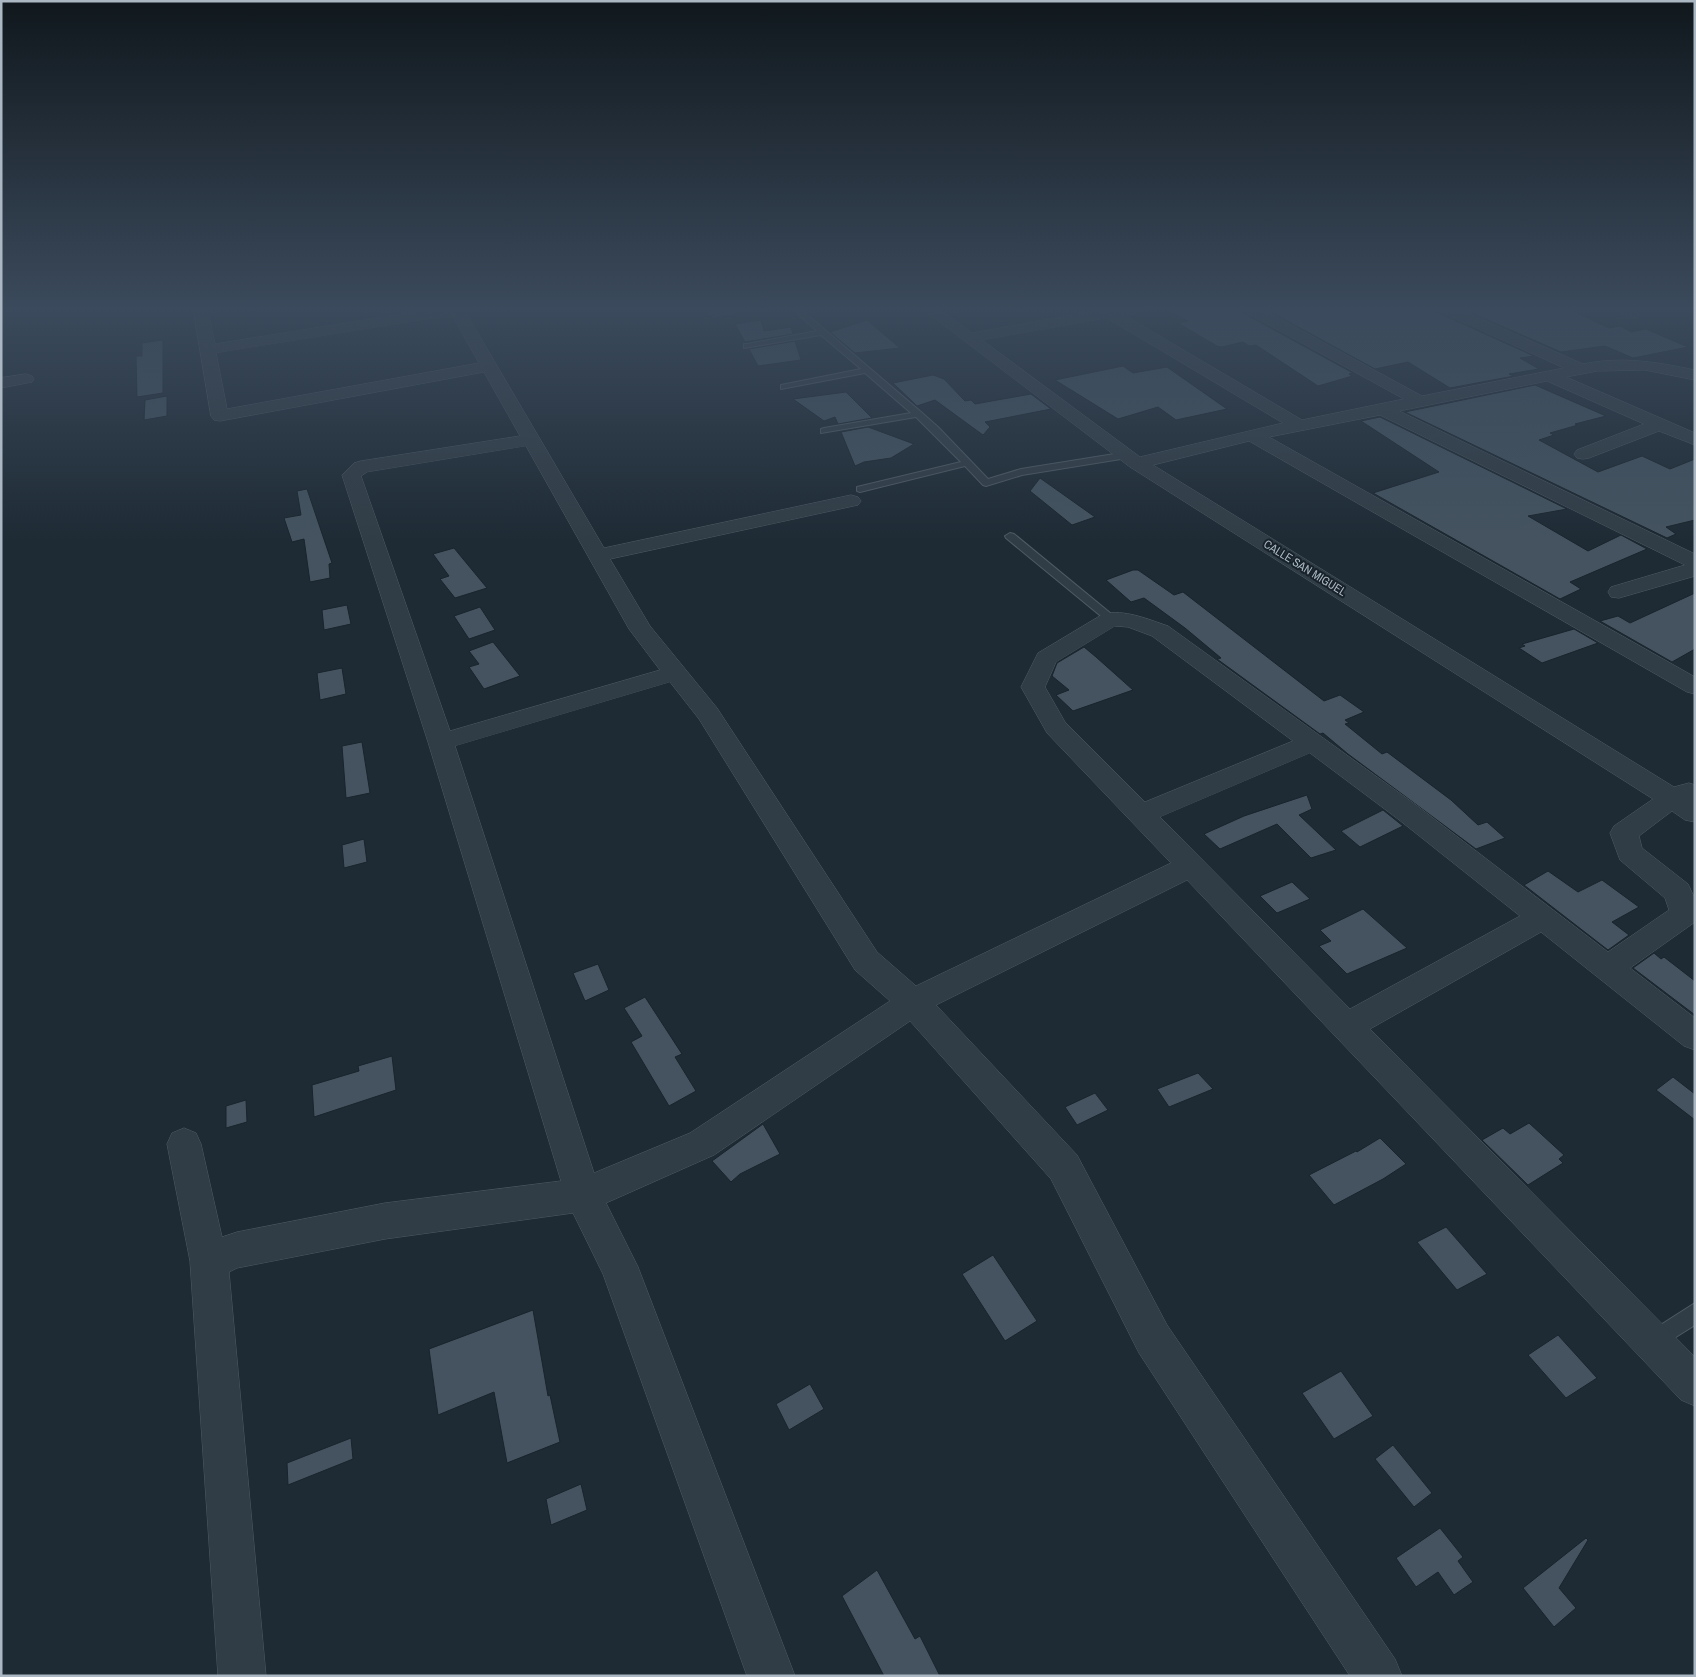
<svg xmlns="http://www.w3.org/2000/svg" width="1696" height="1677" viewBox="0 0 1696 1677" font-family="'Archivo Narrow',sans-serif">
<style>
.building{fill:#44535f;stroke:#19242c}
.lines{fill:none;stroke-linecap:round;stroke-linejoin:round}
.service-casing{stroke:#4f5b64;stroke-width:2}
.minor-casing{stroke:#4f5b64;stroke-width:1}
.service{fill:#313d46;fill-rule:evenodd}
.minor{fill:#313d46;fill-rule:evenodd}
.labels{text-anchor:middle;stroke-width:4;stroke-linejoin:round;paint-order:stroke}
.far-street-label{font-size:12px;fill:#abb8c3;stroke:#17222a}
</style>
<rect width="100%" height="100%" fill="#1e2b35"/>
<g class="building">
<polygon points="1162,307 1238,307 1241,312 1353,373 1349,374 1352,376 1349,377 1318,386 1256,345 1249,346 1243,342 1222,347 1217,346 1178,323 1188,321"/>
<polygon points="1262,307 1433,307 1436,312 1534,356 1520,358 1539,369 1509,374 1514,376 1450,388 1408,362 1375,369"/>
<polygon points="1458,307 1564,307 1609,328 1620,326 1631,332 1646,329 1688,347 1633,358 1605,346 1561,352"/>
<polygon points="761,320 764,331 791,327 793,334 745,342 735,324"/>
<polygon points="867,320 900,348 855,353 830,332"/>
<polygon points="163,340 163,393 137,397 136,356 142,356 142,343"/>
<polygon points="795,341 801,360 758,366 749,349"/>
<polygon points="1123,366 1133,373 1167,367 1227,409 1176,420 1158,407 1118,419 1055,380"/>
<polygon points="933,375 944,379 965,401 971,400 975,404 1031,394 1051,409 985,422 990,427 983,435 935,400 917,406 893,383"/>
<polygon points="1535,385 1606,416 1575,424 1578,425 1550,433 1554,435 1539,440 1598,472 1642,456 1670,469 1695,459 1695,520 1666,527 1676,534 1667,538 1405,412"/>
<polygon points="846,392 872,418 838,424 835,417 824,421 793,399"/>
<polygon points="167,396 167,416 144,420 145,400"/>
<polygon points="1380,417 1567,509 1528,516 1588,551 1621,535 1647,549 1570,582 1581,589 1560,599 1373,493 1439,472 1361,421"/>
<polygon points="868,427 914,444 891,458 864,462 855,466 841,432"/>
<polygon points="1040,478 1095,517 1072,525 1030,491"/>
<polygon points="307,489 332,563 329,564 330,578 310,582 304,539 292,542 284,518 301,515 297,491"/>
<polygon points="454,548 487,588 455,598 440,579 449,576 433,554"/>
<polygon points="1133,570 1138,570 1174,595 1183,592 1324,701 1340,695 1364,712 1345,720 1349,723 1345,724 1382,754 1387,752 1451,800 1478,825 1487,822 1505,838 1476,849 1348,754 1323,733 1320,734 1217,659 1221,658 1185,628 1144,598 1131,602 1106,580"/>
<polygon points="1695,593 1695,649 1672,662 1600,621 1618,616 1630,623"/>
<polygon points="347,605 351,624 324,630 322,610"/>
<polygon points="480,607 495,630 469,639 454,616"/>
<polygon points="1574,629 1598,643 1542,663 1519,648 1525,646 1522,644"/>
<polygon points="493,642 520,676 484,689 469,667 479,664 469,651"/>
<polygon points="1084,647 1096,657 1133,690 1073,711 1056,695 1069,690 1052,676 1057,663"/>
<polygon points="342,668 346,694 320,700 317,673"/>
<polygon points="362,742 370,793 346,798 342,746"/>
<polygon points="1307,795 1312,809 1299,815 1336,850 1311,858 1277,824 1220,849 1204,834 1244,816"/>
<polygon points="1383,810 1403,826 1360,847 1341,831"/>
<polygon points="364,839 367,862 344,868 342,845"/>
<polygon points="1548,871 1578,892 1602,880 1639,907 1612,922 1629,935 1608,950 1524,885"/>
<polygon points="1292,882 1310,899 1277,913 1260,896"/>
<polygon points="1363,909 1407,948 1347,974 1319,946 1331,941 1320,930"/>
<polygon points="1654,953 1661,959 1664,957 1695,981 1695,1015 1633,968"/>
<polygon points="598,964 609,990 585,1001 573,973"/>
<polygon points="645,997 682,1054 675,1057 696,1091 669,1106 631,1042 642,1036 624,1008"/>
<polygon points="392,1056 396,1090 314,1117 312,1085 359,1071 358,1066"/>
<polygon points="1198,1073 1213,1089 1169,1107 1157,1089"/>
<polygon points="1673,1077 1695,1094 1695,1120 1656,1090"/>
<polygon points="1095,1093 1108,1110 1077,1125 1065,1107"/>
<polygon points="246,1100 247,1122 226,1128 226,1106"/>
<polygon points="1529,1123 1564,1155 1559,1159 1563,1163 1528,1185 1482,1140 1503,1128 1510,1134"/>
<polygon points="763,1124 780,1154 740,1174 731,1182 712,1161"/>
<polygon points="1380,1138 1406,1164 1383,1179 1334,1205 1309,1175 1356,1151 1357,1152"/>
<polygon points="1446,1227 1487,1274 1457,1290 1417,1242"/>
<polygon points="993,1255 1037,1321 1005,1341 962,1274"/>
<polygon points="533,1310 548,1396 550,1395 560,1442 507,1463 494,1392 438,1415 429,1349"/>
<polygon points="1558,1335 1597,1378 1566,1398 1528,1355"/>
<polygon points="1341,1371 1373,1416 1334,1439 1302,1393"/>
<polygon points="810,1384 824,1409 789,1430 776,1404"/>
<polygon points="351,1438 353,1459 288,1485 287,1463"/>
<polygon points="1393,1445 1432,1493 1414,1507 1375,1459"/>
<polygon points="581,1484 587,1510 551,1525 546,1499"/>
<polygon points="1440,1528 1463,1557 1458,1561 1473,1582 1454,1595 1438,1572 1416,1587 1396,1558"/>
<polygon points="1586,1538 1588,1540 1559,1588 1576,1608 1554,1627 1523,1588"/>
<polygon points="877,1570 915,1639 920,1636 940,1676 884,1676 842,1596"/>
</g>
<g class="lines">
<defs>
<g id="service">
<polygon points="743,307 759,307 714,316 710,314"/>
<polygon points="790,307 798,307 921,412 938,427 988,479 1021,469 1127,452 1132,455 1127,458 1022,475 986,486 983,485 965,466 860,492 857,491 857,487 961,462 916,417 821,433 821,429 824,428 911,413 865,373 781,389 781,385 861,369 821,335 744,348 744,344 747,344 817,331"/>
<polygon points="1010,533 1014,534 1115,617 1117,619 1115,621 1107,621 1006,538 1005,536"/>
<polygon points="1695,1303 1695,1325 1655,1350 1648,1347 1645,1340 1648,1333"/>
</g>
<g id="minor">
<path d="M193,307h14l8,37 231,-37h34l-2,3 -12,3 138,235 247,-53 7,2 3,4 -3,4 -248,54 40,67 67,82 160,244 39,34 255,-123 -124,-130 -26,-46 17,-34 65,-39c22,-5 44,5 65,12l248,179 192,147 61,-42 -4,-12 -45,-38 -10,-27 4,-7 39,-27 -523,-332 -210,-160h16l36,26 124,-22 -3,-4h56l-2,3 -23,5 178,105 102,-21 -162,-89 -2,-3h18l164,89 142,-28 -127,-58 -2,-3h19l129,57c40,-8 73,-2 112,6v10l-50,-10 -48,1 -31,6 129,56v12l-36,-14 -70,27 -6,1 -6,-1 -3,-4 3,-4 67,-26 -97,-43 -148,30 296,143v22l-76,22 -8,-1 -3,-5 3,-5 74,-22 -305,-150 -111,22 426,240v17l-8,-2 -438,-251 -96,24 521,322 15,-4 6,2v37l-10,-2 -13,-9 -33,25 3,12 46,36 7,15v23l-65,46 65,50v32l-11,-4 -143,-114 -171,97 325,328v49l-14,-6 -494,-520 -251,125 141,150 90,170 228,334 7,17h-52l-211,-323 -88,-174 -141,-158 -196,134 -108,48 32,64 157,409h-48l-144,-402 -30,-61 -188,26 -148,29 -8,4 37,404h-48l-28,-415 -23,-117 5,-11 12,-5 12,5 5,11 21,93 15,-5 148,-29 176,-22 -133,-439 -86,-267 12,-12 7,-2 159,-25 -36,-64 -264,49 -6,-1 -3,-4zM452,315l27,48 -252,46 -11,-56zM1107,318l176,105 -143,34 -158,-117zM526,446l103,183 31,41 -210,61 -89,-255 6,-4zM1115,626l13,1 24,9 141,105 -148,61 -80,-80 -20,-35 11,-25zM670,682l29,37 156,251 35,31 -200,132 -96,40 -139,-427zM1310,753l88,66 122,97 -170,93 -190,-192z"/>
<path d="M1614,307h16l9,8 -2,3c-9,2 -18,-3 -23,-11z"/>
<polygon points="26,374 32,376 34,379 32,382 1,388 1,378"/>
</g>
</defs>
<use href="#service" class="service-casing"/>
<use href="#minor" class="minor-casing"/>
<use href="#service" class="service"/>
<use href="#minor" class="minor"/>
</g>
<linearGradient id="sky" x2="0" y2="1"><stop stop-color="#10181d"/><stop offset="0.57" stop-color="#3b4a5c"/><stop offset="1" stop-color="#3b4a5c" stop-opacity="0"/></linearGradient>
<rect width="1696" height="542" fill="url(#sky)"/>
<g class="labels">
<g class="far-street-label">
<text transform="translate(1305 568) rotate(32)" y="4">CALLE SAN MIGUEL</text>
</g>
</g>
<rect width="1696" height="1677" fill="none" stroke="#abb8c3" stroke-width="5"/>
</svg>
